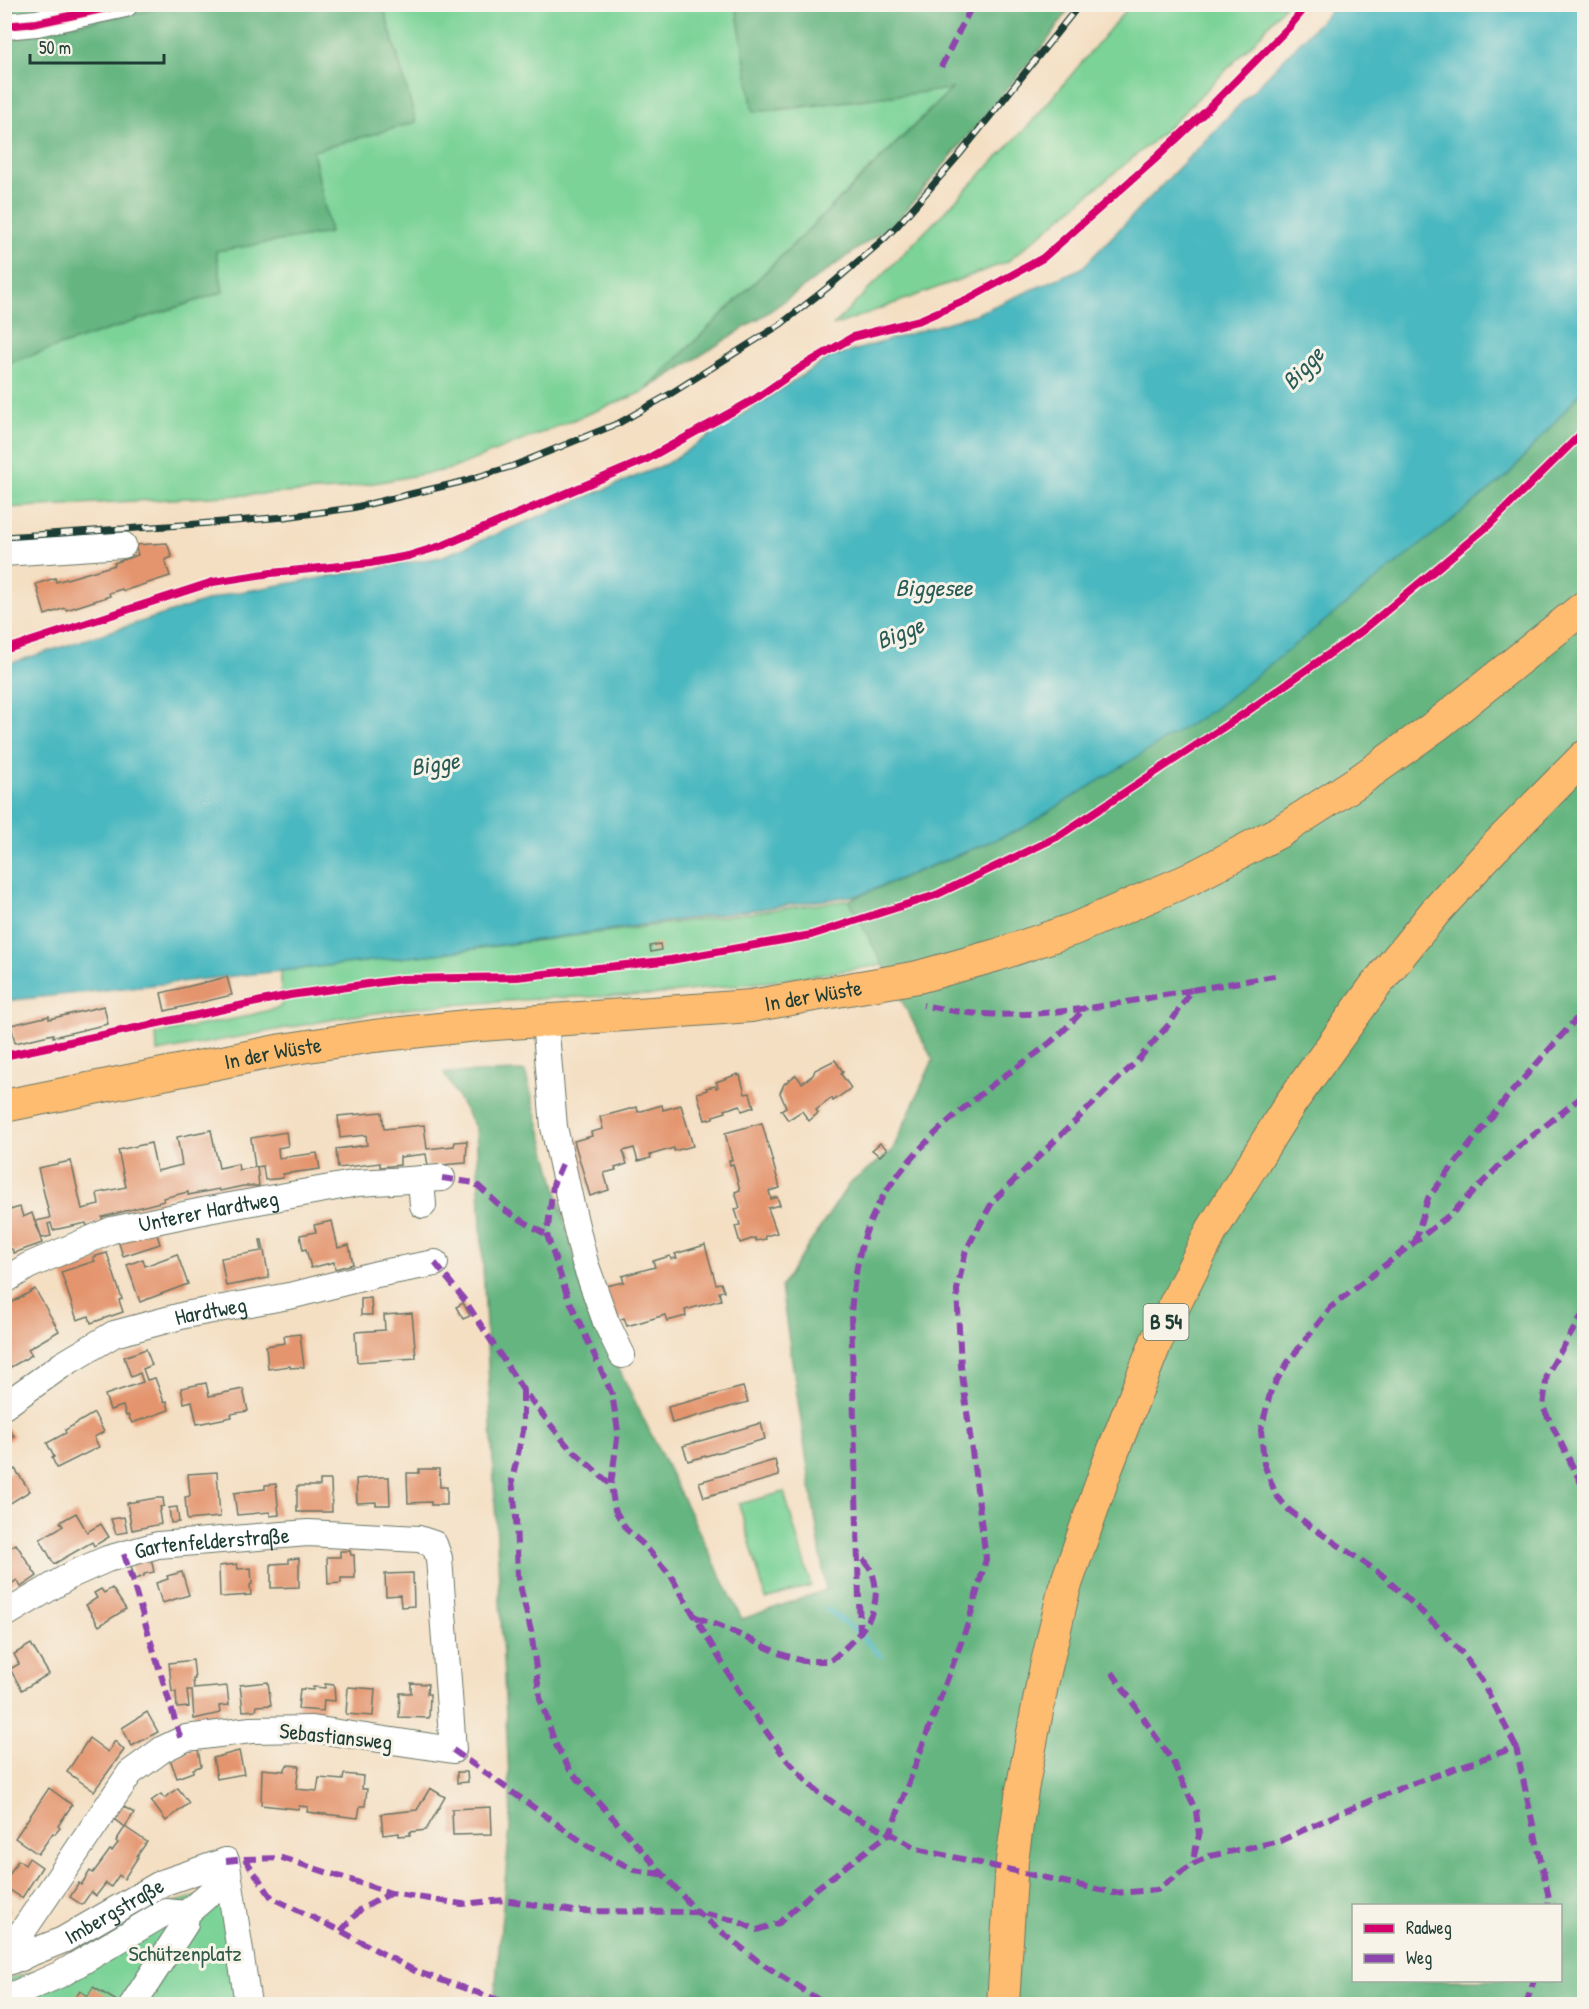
<svg xmlns="http://www.w3.org/2000/svg" width="1589" height="2009" viewBox="0 0 1589 2009" font-family="'Patrick Hand',sans-serif">
<style>
.green{fill:#7cd398;stroke:#4e8866;stroke-width:1.5}
.forest{fill:#65b580;stroke:#42795a;stroke-width:1.5;fill-rule:evenodd}
.water{fill:#49b8c0;stroke:#347a7a;stroke-width:1.5}
.lines{fill:none;stroke-linecap:round;stroke-linejoin:round}
.stream{stroke:#49b8c0;stroke-width:5}
.building{fill:#e4956e}
.minor-casing{stroke:#6a7666;stroke-width:28}
.major-casing{stroke:#6a7666;stroke-width:34}
.minor{stroke:#fff;stroke-width:26}
.major{stroke:#fdbc70;stroke-width:32}
.rail-casing{stroke:#1f3d34;stroke-width:7}
.rail{stroke:#f7f3e8;stroke-width:4.5;stroke-dasharray:14;stroke-linecap:butt}
.quiet{stroke:#8e44ad;stroke-width:6;stroke-dasharray:12 6;stroke-linecap:butt}
.cycleway-casing{stroke:#f7f3e8;stroke-width:11}
.cycleway{stroke:#d6006c;stroke-width:8}
.labels{text-anchor:middle;stroke-width:6;stroke-linejoin:round;paint-order:stroke}
.shield{fill:#f7f3e8;stroke:#60746a;stroke-width:1.5}
.shield-label{font-size:21px;font-weight:bold;fill:#1f3d34}
.street-label{font-size:22px;fill:#1f3d34;stroke:#f7f3e8}
.park-label{font-size:22px;fill:#325b48;stroke:#f7f3e8}
.water-label{font-size:24px;font-style:italic;fill:#2a5c57;stroke:#f7f3e8}
</style>
<rect width="100%" height="100%" fill="#f7f3e8"/>
<filter id="ink" filterUnits="userSpaceOnUse"><feTurbulence type="fractalNoise" baseFrequency=".0167" numOctaves="2"/><feDisplacementMap in="SourceGraphic" scale="12" xChannelSelector="R" yChannelSelector="G"/><feConvolveMatrix kernelMatrix="1 2 1 2 8 2 1 2 1" color-interpolation-filters="sRGB"/></filter>
<filter id="wash" filterUnits="userSpaceOnUse"><feTurbulence type="fractalNoise" baseFrequency=".008" numOctaves="4" result="noise"/><feDisplacementMap in="SourceGraphic" scale="24" xChannelSelector="R" yChannelSelector="G"/><feGaussianBlur stdDeviation="1.35" result="paint"/><feColorMatrix in="noise" values="0 0 0 0 0 0 0 0 0 0 0 0 0 0 0 0 0 1.4 0 .05"/><feComposite in="paint" operator="in"/></filter>
<g filter="url(#wash)">
<rect width="100%" height="100%" fill="#f4dfc3"/>
<g class="green">
<polygon points="1131,4 1285,5 1255,41 1165,131 1007,262 833,326 1030,124"/>
<polygon points="5,5 179,5 5,38"/>
<polygon points="383,5 736,5 753,112 788,109 952,88 643,392 451,469 336,490 5,508 5,364 223,292 215,251 330,233 313,151 416,122"/>
<polygon points="849,900 883,965 782,980 652,995 551,998 421,1007 346,1017 157,1052 156,1034 239,1018 281,1007 281,971 436,954"/>
<polygon points="784,1492 811,1586 766,1599 739,1504"/>
<polygon points="222,1890 253,2004 5,2004 5,1980 44,1969 139,1912"/>
</g>
<g class="forest">
<polygon points="179,5 383,5 416,122 313,151 330,233 216,251 223,292 5,364 5,38"/>
<polygon points="736,5 1072,5 1047,41 898,220 766,314 643,392 952,89 753,112"/>
<path d="M1584,389v1615h-1090l17,-188 -35,-687 -32,-56 81,-2 62,233 155,315 84,-29 -45,-303 68,-103 43,-33 41,-91 -84,-160 172,-71 486,-353zM1354,1906h206v74h-206z"/>
</g>
<polygon class="water" points="1336,5 1584,5 1584,389 1507,476 1213,710 1021,829 860,895 436,954 5,1001 5,665 228,594 441,557 666,464 829,358 976,314 1082,268"/>
<g class="lines">
<g class="stream">
<polyline points="827,1609 857,1632"/>
<polyline points="862,1637 881,1656"/>
</g>
</g>
<g id="blocks">
<g class="building">
<polygon points="167,543 172,557 165,560 170,576 123,591 122,589 109,593 110,596 66,610 65,608 45,615 36,584 55,578 56,582 115,565 114,563 138,555 135,545"/>
<polygon points="660,944 661,950 651,952 650,946"/>
<polygon points="227,977 232,995 165,1011 161,993"/>
<polygon points="104,1006 108,1024 53,1037 53,1034 15,1043 11,1025 49,1016 49,1019"/>
<polygon points="835,1060 843,1072 841,1074 851,1088 833,1101 832,1098 816,1110 818,1113 809,1121 802,1111 788,1120 781,1110 786,1107 780,1093 784,1084 796,1075 802,1083 813,1075 815,1070"/>
<polygon points="738,1074 738,1076 740,1075 745,1094 750,1093 754,1107 742,1111 740,1105 725,1110 726,1112 713,1116 713,1118 705,1120 697,1093 707,1090 706,1088 715,1086 716,1088 718,1087 716,1082"/>
<polygon points="662,1105 663,1110 681,1105 693,1146 674,1151 674,1148 650,1155 651,1158 638,1161 634,1148 623,1151 627,1164 615,1168 616,1170 604,1173 609,1190 590,1196 574,1141 592,1136 591,1132 603,1129 600,1117 637,1107 638,1112"/>
<polygon points="382,1112 384,1129 424,1125 427,1149 454,1146 455,1142 467,1141 466,1163 428,1166 426,1154 400,1157 400,1165 380,1167 380,1163 338,1168 336,1149 367,1145 366,1135 340,1138 338,1116"/>
<polygon points="762,1123 780,1188 769,1191 771,1199 777,1197 780,1205 768,1208 777,1233 765,1236 766,1239 756,1241 755,1238 740,1243 735,1226 740,1225 735,1209 740,1208 735,1192 740,1190 733,1164 730,1165 729,1160 732,1160 725,1133"/>
<polygon points="211,1130 219,1168 238,1164 239,1170 257,1167 259,1186 243,1186 220,1191 219,1189 188,1195 188,1192 163,1198 164,1201 102,1217 103,1222 87,1226 86,1223 53,1230 51,1223 48,1224 51,1236 42,1238 36,1221 50,1218 38,1168 71,1161 82,1209 99,1205 97,1193 126,1187 118,1150 151,1143 157,1171 182,1165 177,1137"/>
<polygon points="286,1132 288,1146 278,1148 279,1158 317,1153 320,1169 283,1174 283,1178 265,1180 263,1166 255,1167 251,1138"/>
<polygon points="880,1143 887,1149 880,1156 872,1150"/>
<polygon points="7,1201 10,1210 20,1207 23,1217 32,1213 42,1243 14,1253 12,1249 4,1251 4,1202"/>
<polygon points="332,1221 338,1248 349,1245 353,1264 335,1269 334,1262 311,1268 306,1249 303,1250 300,1235 316,1232 314,1225"/>
<polygon points="155,1228 160,1244 123,1256 118,1240"/>
<polygon points="260,1240 262,1240 269,1278 226,1286 221,1258 262,1251"/>
<polygon points="705,1245 716,1284 721,1283 724,1291 719,1292 721,1300 685,1310 686,1316 667,1321 665,1315 627,1326 624,1318 616,1321 605,1286 624,1282 622,1276 655,1267 653,1261 670,1256 671,1259 677,1258 675,1254"/>
<polygon points="107,1253 122,1299 119,1300 123,1312 91,1323 89,1316 77,1320 61,1272 95,1261 93,1257"/>
<polygon points="177,1254 188,1284 140,1302 127,1265 143,1259 145,1266"/>
<polygon points="35,1289 59,1331 28,1349 32,1355 4,1371 4,1307"/>
<polygon points="371,1298 372,1315 361,1315 361,1299"/>
<polygon points="463,1303 470,1316 463,1319 456,1307"/>
<polygon points="412,1313 416,1358 357,1362 355,1332 385,1330 384,1315"/>
<polygon points="300,1334 304,1367 290,1368 290,1366 268,1369 266,1346 285,1343 284,1336"/>
<polygon points="146,1349 152,1365 143,1369 147,1380 155,1378 164,1402 167,1401 169,1410 132,1423 128,1415 126,1416 123,1406 110,1410 105,1395 143,1382 140,1373 131,1377 124,1357"/>
<polygon points="206,1383 209,1396 243,1389 248,1411 231,1414 232,1417 197,1424 192,1401 184,1403 181,1388"/>
<polygon points="743,1387 748,1402 672,1423 668,1407"/>
<polygon points="94,1413 104,1432 94,1437 99,1447 57,1468 52,1458 54,1457 47,1443 66,1433 65,1430"/>
<polygon points="761,1423 765,1439 688,1461 683,1446"/>
<polygon points="4,1424 14,1436 8,1441 4,1436"/>
<polygon points="775,1460 779,1476 704,1497 699,1482"/>
<polygon points="15,1469 30,1491 4,1507 4,1476"/>
<polygon points="419,1469 439,1469 440,1487 447,1487 447,1505 431,1505 431,1502 408,1503 407,1473 419,1473"/>
<polygon points="217,1472 220,1517 187,1520 185,1497 190,1496 188,1474"/>
<polygon points="377,1477 389,1477 390,1505 376,1505 376,1502 357,1503 356,1479"/>
<polygon points="320,1480 331,1480 332,1512 297,1512 297,1486 320,1486"/>
<polygon points="276,1484 279,1515 270,1516 270,1512 237,1515 234,1493 265,1489 265,1485"/>
<polygon points="156,1498 163,1498 164,1506 160,1507 161,1510 159,1511 161,1524 132,1530 127,1503"/>
<polygon points="177,1507 179,1522 171,1523 169,1508"/>
<polygon points="76,1513 87,1532 101,1524 109,1537 94,1546 92,1542 54,1564 40,1539 63,1526 60,1522"/>
<polygon points="124,1517 127,1532 116,1534 111,1519"/>
<polygon points="16,1544 37,1576 21,1587 17,1580 4,1588 4,1551"/>
<polygon points="340,1551 350,1551 351,1555 354,1555 355,1578 341,1578 341,1583 328,1584 327,1557 340,1557"/>
<polygon points="151,1558 154,1572 144,1574 144,1576 135,1579 130,1563"/>
<polygon points="299,1558 299,1587 271,1588 271,1564 289,1563 289,1559"/>
<polygon points="237,1564 238,1569 251,1568 252,1584 250,1585 251,1595 220,1597 219,1566"/>
<polygon points="182,1572 189,1595 162,1603 156,1583 168,1579 167,1576"/>
<polygon points="413,1573 414,1606 401,1607 400,1595 386,1596 385,1574"/>
<polygon points="112,1588 126,1609 99,1626 86,1605 97,1598 94,1593 101,1589 104,1593"/>
<polygon points="31,1644 49,1674 22,1690 10,1669 19,1664 14,1654"/>
<polygon points="193,1660 195,1679 193,1679 194,1689 227,1686 229,1705 219,1706 220,1713 194,1719 192,1690 187,1690 189,1707 177,1708 176,1692 172,1692 169,1663"/>
<polygon points="268,1682 271,1705 257,1706 256,1710 243,1711 240,1685"/>
<polygon points="411,1683 428,1684 427,1694 430,1694 429,1718 399,1717 400,1693 411,1693"/>
<polygon points="325,1684 334,1685 335,1701 324,1700 323,1711 298,1709 300,1689 313,1690 313,1687 325,1688"/>
<polygon points="348,1687 375,1689 373,1716 346,1714"/>
<polygon points="147,1712 158,1732 132,1746 122,1728"/>
<polygon points="89,1738 108,1752 115,1741 124,1750 94,1791 67,1772"/>
<polygon points="198,1750 201,1766 193,1769 193,1772 177,1778 170,1759 189,1751"/>
<polygon points="239,1751 244,1774 217,1779 213,1758"/>
<polygon points="287,1765 299,1766 296,1789 317,1791 319,1778 343,1780 344,1774 363,1776 362,1789 367,1789 365,1806 360,1806 358,1818 307,1812 308,1807 299,1806 298,1809 261,1805 262,1769 284,1771"/>
<polygon points="457,1772 467,1772 468,1782 457,1783"/>
<polygon points="49,1788 72,1805 58,1826 60,1828 55,1834 53,1833 38,1854 15,1838"/>
<polygon points="178,1788 189,1803 166,1821 151,1801 161,1794 164,1798"/>
<polygon points="430,1788 445,1797 426,1830 410,1832 410,1835 399,1836 399,1833 383,1835 381,1814 417,1810"/>
<polygon points="121,1805 134,1813 125,1827 112,1818"/>
<polygon points="491,1807 492,1834 453,1835 452,1809"/>
<polygon points="125,1827 147,1842 137,1856 138,1857 124,1879 119,1875 111,1887 106,1883 96,1896 91,1892 82,1905 70,1897 79,1883 81,1885 90,1871 93,1873 110,1850 112,1851 118,1843 116,1841"/>
<polygon points="29,1858 42,1867 22,1898 4,1886 4,1884 18,1860 25,1865"/>
<polygon points="4,1903 10,1912 4,1916"/>
<polygon points="93,1987 122,2004 71,2004 80,1991 88,1996"/>
</g>
</g>
</g>
<g filter="url(#ink)">
<use href="#blocks" fill-opacity="0" stroke="#6a7666" stroke-width="1.5"/>
<g class="lines">
<defs>
<g id="minor">
<polyline points="4,26 37,23 125,4"/>
<polyline points="4,553 123,545"/>
<polyline points="545,1021 554,1127 571,1205 585,1263 606,1322 622,1355"/>
<polyline points="421,1179 423,1205"/>
<path id="s1" d="M4,1281l24,-15 84,-36 96,-20 150,-27 84,-5"/>
<path id="s2" d="M4,1406l58,-41 52,-31 71,-19 109,-20 83,-21 58,-11"/>
<path id="s3" d="M4,1615l69,-41 34,-15 51,-14 150,-12 111,6 15,5 5,14 14,192 -141,-21 -61,1 -65,8 -23,11 -33,24 -108,159 -1,26"/>
<polyline points="227,1865 248,2004"/>
<path id="s4" d="M8,1962l55,-22 99,-57 64,-22"/>
<polyline points="4,1999 61,1974 166,1912 186,1914"/>
<polyline points="133,2004 185,1924 186,1914 218,1886 226,1861"/>
</g>
<g id="major">
<path id="s5" d="M4,1106l278,-56 92,-14 93,-10 284,-20 167,-29 79,-22 77,-26 116,-50 91,-48 79,-51 77,-55 147,-118"/>
<polyline points="1003,2004 1012,1861 1022,1790 1043,1680 1064,1590 1107,1467 1156,1342 1212,1230 1290,1104 1375,986 1435,912 1492,850 1584,757"/>
</g>
</defs>
<use href="#minor" class="minor-casing"/>
<use href="#major" class="major-casing"/>
<use href="#minor" class="minor"/>
<use href="#major" class="major"/>
<defs>
<polyline id="rail" points="4,537 197,524 285,517 352,508 461,482 513,466 619,423 670,394 781,324 827,288 884,239 898,225 959,155 1080,4"/>
</defs>
<use href="#rail" class="rail-casing"/>
<use href="#rail" class="rail"/>
<g class="quiet">
<polyline points="941,67 973,4"/>
<polyline points="1192,990 1280,975"/>
<polyline points="562,1164 553,1185 547,1235 567,1295 612,1394 618,1431 611,1485 615,1510 626,1529 645,1546 671,1576 747,1705 787,1760 814,1789 852,1816 890,1833 917,1849 1114,1893 1157,1890 1192,1864 1210,1856 1280,1841 1336,1815 1403,1787 1516,1747 1549,1898 1547,1906"/>
<polyline points="442,1178 475,1183 506,1211 547,1235"/>
<polyline points="1415,1242 1428,1198 1508,1096 1584,1010"/>
<polyline points="435,1263 466,1302 523,1390 566,1444 611,1485"/>
<polyline points="1584,1312 1547,1374 1543,1407 1584,1489"/>
<polyline points="523,1390 523,1431 512,1480 516,1517 518,1577 531,1631 540,1698 555,1743 570,1770 697,1912 758,1961 825,2004"/>
<polyline points="124,1554 181,1740"/>
<path d="M696,1617l24,9 61,28 22,7h27c26,-22 55,-47 43,-86 -2,-8 -10,-16 -15,-23"/>
<path d="M860,1634l-9,-321c2,-23 5,-45 11,-68 17,-63 70,-112 119,-151 21,-18 45,-32 66,-49 14,-11 27,-25 39,-38"/>
<polyline points="1112,1672 1173,1762 1196,1811 1199,1835 1192,1864"/>
<polyline points="1516,1747 1482,1681 1463,1654 1435,1624 1381,1574 1310,1526 1289,1510 1276,1495 1264,1464 1261,1430 1271,1390 1288,1362 1331,1307 1452,1213 1517,1148 1584,1095"/>
<polyline points="453,1750 588,1846 634,1870 666,1875"/>
<path d="M245,1859l37,-1 109,35 71,11 42,-4 70,11 123,1 40,9 20,9 22,-7 38,-35 73,-55 79,-212 17,-62 -25,-193 -4,-76 9,-40 27,-49 144,-140 34,-39 21,-32c-65,12 -143,28 -210,24 -20,-1 -40,-5 -59,-9"/>
<polyline points="226,1861 245,1859 272,1898 341,1931 415,1971 510,2004"/>
<polyline points="341,1931 361,1909 391,1893"/>
<polyline points="1526,2004 1534,1980"/>
</g>
<defs>
<g id="cycleway">
<polyline points="4,26 37,23 125,4"/>
<polyline points="4,650 213,582 271,573 370,563 408,556 444,545 645,460 755,399 803,366 853,337 920,320 968,299 1043,258 1154,160 1205,112 1289,27 1308,4"/>
<polyline points="4,1056 290,995 403,979 517,977 671,960 811,935 936,895 1057,837 1245,713 1362,631 1489,525 1584,431"/>
</g>
</defs>
<use href="#cycleway" class="cycleway-casing"/>
<use href="#cycleway" class="cycleway"/>
</g>
</g>
<g class="labels">
<rect class="shield" x="1143.5" y="1304" width="45" height="36" rx="4.5"/>
<g class="shield-label">
<text x="1166" y="1329">B 54</text>
</g>
<g class="street-label">
<text dy="8" stroke="none"><textPath href="#s5" startOffset="818">In der Wüste</textPath></text>
<text dy="8" stroke="none"><textPath href="#s5" startOffset="274">In der Wüste</textPath></text>
<text dy="8" stroke="none"><textPath href="#s1" startOffset="218">Unterer Hardtweg</textPath></text>
<text dy="8" stroke="none"><textPath href="#s2" startOffset="231">Hardtweg</textPath></text>
<text dy="8" stroke="none"><textPath href="#s3" startOffset="224">Gartenfelderstraße</textPath></text>
<text transform="translate(336 1736) rotate(6)" y="8">Sebastiansweg</text>
<text dy="8" stroke="none"><textPath href="#s4" startOffset="118">Imbergstraße</textPath></text>
</g>
<g class="park-label">
<text x="185" y="1961">Schützenplatz</text>
</g>
<g class="water-label">
<text transform="translate(1303 368) rotate(-47)" y="8">Bigge</text>
<text x="934" y="596">Biggesee</text>
<text transform="translate(900 633) rotate(-22)" y="8">Bigge</text>
<text transform="translate(435 764) rotate(-9)" y="8">Bigge</text>
</g>
</g>
<rect width="1589" height="2009" fill="none" stroke="#f7f3e8" stroke-width="24"/>
<rect x="1352" y="1904" width="210" height="78" fill="#f7f3e8" stroke="#a1aaa0" stroke-width="1.5"/>
<rect x="1364" y="1924" width="30" height="9" fill="#d6006c" stroke="#a1aaa0" stroke-width="1.5"/>
<text x="1406" y="1934" font-size="18" fill="#1f3d34">Radweg</text>
<rect x="1364" y="1954" width="30" height="9" fill="#8e44ad" stroke="#a1aaa0" stroke-width="1.5"/>
<text x="1406" y="1964" font-size="18" fill="#1f3d34">Weg</text>
<path d="M30 54v9h134v-9" fill="none" stroke="#1f3d34" stroke-width="3"/>
<text x="39" y="54" font-size="18" fill="#1f3d34" stroke="#f7f3e8" stroke-width="4.5" paint-order="stroke">50 m</text>
</svg>
